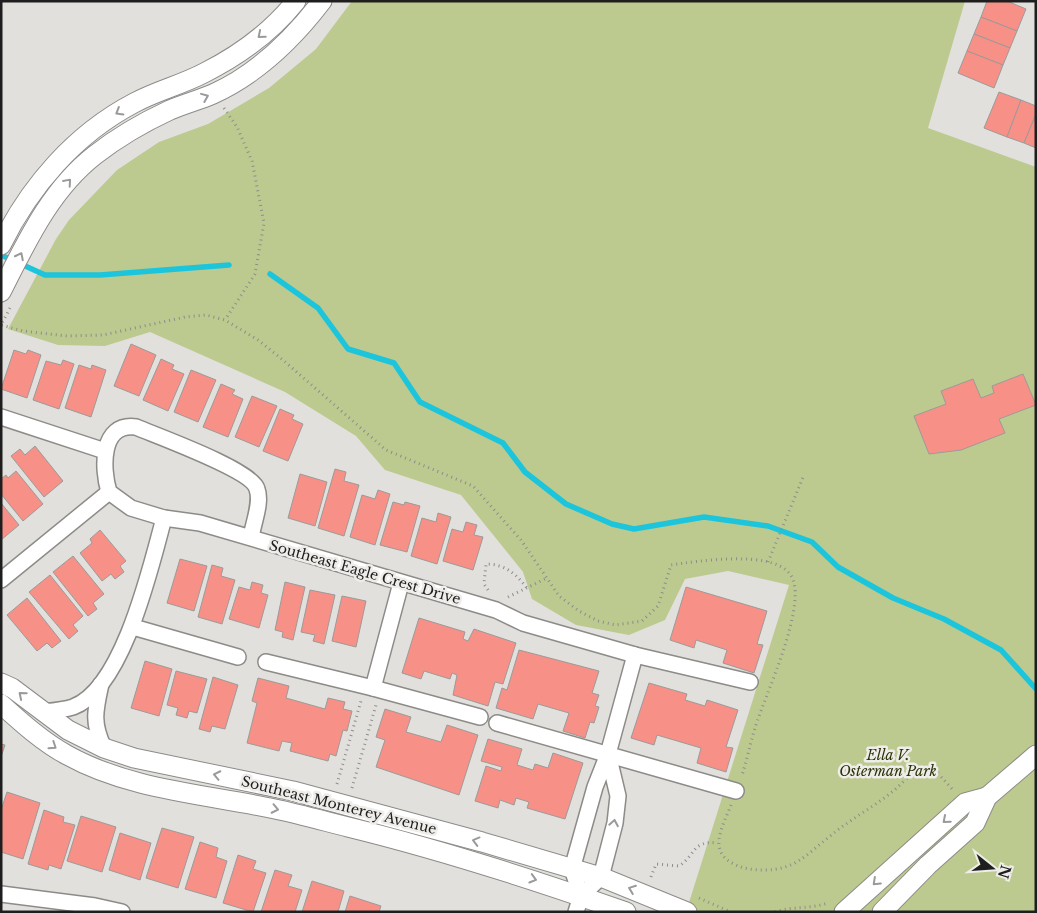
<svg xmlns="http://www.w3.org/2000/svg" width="1037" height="913" viewBox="0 0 1037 913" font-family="'Libre Baskerville',serif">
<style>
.green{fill:#bcca8f}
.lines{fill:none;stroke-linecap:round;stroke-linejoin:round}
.stream{stroke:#1cc5db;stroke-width:5.5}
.building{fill:#f79086;stroke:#9d9a99}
.minor-casing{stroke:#8d8b88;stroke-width:18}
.tertiary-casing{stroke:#8d8b88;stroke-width:21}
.path{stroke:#8e8d8b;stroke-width:3;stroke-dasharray:1 4;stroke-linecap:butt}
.minor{stroke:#fff;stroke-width:15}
.tertiary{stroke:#fff;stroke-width:19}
.oneway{stroke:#9a9a9a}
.labels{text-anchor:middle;stroke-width:5;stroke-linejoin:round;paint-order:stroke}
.street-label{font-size:14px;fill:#1f1e1e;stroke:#efedea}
.park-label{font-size:14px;font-style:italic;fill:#2b3207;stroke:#efedea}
</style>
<rect width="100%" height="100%" fill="#e1e0dd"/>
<polygon class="green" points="352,1 965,1 928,128 1036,167 1036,912 686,912 789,585 728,571 685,579 665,620 629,635 576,625 532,599 523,572 461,495 385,470 356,436 285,392 150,332 105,346 58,345 8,329 56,239 69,220 117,170 159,142 208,124 269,88 316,49"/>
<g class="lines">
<g class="stream">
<polyline points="1,255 45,275 100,275 229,265"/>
<polyline points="270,274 318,308 348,349 394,363 420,402 503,443 525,472 566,504 612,524 634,529 704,517 768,526 812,542 838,567 893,598 944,619 1001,650 1036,689"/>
</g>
</g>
<g class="building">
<polygon points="987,1 1007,1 1026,9 1017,31 981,17"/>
<polygon points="981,17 1017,31 1010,48 974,34"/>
<polygon points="974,34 1010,48 1003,65 967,51"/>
<polygon points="967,51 1003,65 994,88 958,73"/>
<polygon points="999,92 1021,100 1007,137 984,128"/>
<polygon points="1021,100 1036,106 1036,114 1024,143 1007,137"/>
<polygon points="1036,114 1036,148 1024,143"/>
<polygon points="131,344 156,355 139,396 114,386"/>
<polygon points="14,350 26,354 28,350 41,355 27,398 1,389"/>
<polygon points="161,359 174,365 172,369 184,374 168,411 143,400"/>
<polygon points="63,360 74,364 59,409 33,400 46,361 61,365"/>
<polygon points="79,365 91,369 92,365 106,370 91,417 65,408"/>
<polygon points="191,370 216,380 198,422 174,412"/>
<polygon points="1023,374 1036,405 999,419 1005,433 961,450 929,454 914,416 946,404 941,391 973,379 981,398 994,393 992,386"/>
<polygon points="221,384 235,390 232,394 243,399 228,437 203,427"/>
<polygon points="252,396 277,406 259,447 235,437"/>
<polygon points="280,409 294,415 292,419 303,424 288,461 263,451"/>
<polygon points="35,446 63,481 44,497 11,456 20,449 25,455"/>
<polygon points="335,469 346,472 344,481 359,485 344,536 318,528"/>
<polygon points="16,471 43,504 23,521 1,494 1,479 6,475 8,478"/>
<polygon points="300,474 327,482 315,526 288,518"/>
<polygon points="378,490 390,494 375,545 350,537 362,495 375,499"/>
<polygon points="393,502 404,505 405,502 420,506 407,552 380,545"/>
<polygon points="1,503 19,525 1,540"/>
<polygon points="438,513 451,517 437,564 411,556 422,518 436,522"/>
<polygon points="466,522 477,525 474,535 483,537 473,570 443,561 452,529 463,532"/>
<polygon points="100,530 126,561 120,566 124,572 115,579 111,574 102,581 80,553 92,543 90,539"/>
<polygon points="73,556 104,594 93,603 97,609 88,616 53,572"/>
<polygon points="180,559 207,566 194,611 167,603"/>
<polygon points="212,565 223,568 221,576 235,580 222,624 198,617"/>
<polygon points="50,575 83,616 73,625 78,631 69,639 29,592"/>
<polygon points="252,582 263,585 261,593 268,595 259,628 229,619 239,587 250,590"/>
<polygon points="285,582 305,587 293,640 282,637 283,632 275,630"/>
<polygon points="686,587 767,611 757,644 763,645 754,673 723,663 727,650 696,640 694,648 670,640"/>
<polygon points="310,590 335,595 324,644 313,641 315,635 301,632"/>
<polygon points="342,596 366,601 356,647 332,641"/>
<polygon points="27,598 61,641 52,648 47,643 37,651 7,615"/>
<polygon points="419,618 465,632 463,639 468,641 474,629 516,643 503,684 495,682 488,706 453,695 457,675 452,673 450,679 424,671 421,679 402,673"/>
<polygon points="519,650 599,671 592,693 599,695 595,706 599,707 594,723 590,722 585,738 563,731 569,713 538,704 533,719 496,708 502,688 507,690"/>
<polygon points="145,661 172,669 159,716 131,708"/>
<polygon points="176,671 207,679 197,713 189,711 187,718 176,715 178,708 167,705"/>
<polygon points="213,677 238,685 225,729 212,726 210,732 199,729"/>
<polygon points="258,678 289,686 286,698 325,709 328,698 345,702 343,709 352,711 347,731 343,730 336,756 330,754 328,761 290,751 292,743 282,741 279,751 247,743 257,703 252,701"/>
<polygon points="649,683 687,694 685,700 705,706 707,700 738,710 726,747 733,748 726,772 697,763 701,748 657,735 654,745 631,738"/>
<polygon points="385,709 411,717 406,732 441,742 447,725 478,735 459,795 376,767 385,740 376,737"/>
<polygon points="488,739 522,749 517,765 533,770 535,764 548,768 553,753 583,763 565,819 527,808 529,802 516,798 514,805 500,800 498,808 475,801 486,766 501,771 502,767 481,761"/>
<polygon points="1,744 5,745 1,757"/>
<polygon points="7,792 40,803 23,859 1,852 1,810"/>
<polygon points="44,810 64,817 63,822 75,825 61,869 49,865 48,870 28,864"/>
<polygon points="81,816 116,827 102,872 67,861"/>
<polygon points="162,828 194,837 178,888 146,878"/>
<polygon points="120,833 151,843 140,880 109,870"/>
<polygon points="200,842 218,848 216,857 227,861 216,898 185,889"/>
<polygon points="238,855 256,861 253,869 266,873 253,912 223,903"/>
<polygon points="275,870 292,875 288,886 302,890 295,912 261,912"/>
<polygon points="312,881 344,891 338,912 302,912"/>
<polygon points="350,896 381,906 379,912 345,912"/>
</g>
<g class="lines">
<defs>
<g id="minor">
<polyline points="1,417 105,451"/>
<path d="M251,538c2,-15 11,-35 6,-49 -5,-19 -100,-53 -121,-62 -36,-5 -34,42 -27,65l22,16 33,10 36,5 296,87 27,13 112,32 115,27"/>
<polyline points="1,580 109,492"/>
<polyline points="133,627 238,657"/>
<polyline points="266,662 373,688 480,717"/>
<path d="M101,684c-6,27 -9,39 3,64"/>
<polyline points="373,688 401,583"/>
<path d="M42,712c10,-1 22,-2 31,-5 50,-18 78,-141 91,-189"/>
<polyline points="497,723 736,791"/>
<polyline points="1,894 95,906 122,912"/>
<polyline points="581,896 572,869 595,787 608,754 635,655"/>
<polyline points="581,896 601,877 615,823 618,796 608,754"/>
<polyline points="576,912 581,896"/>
</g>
<g id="tertiary">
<path d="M1,245c29,-59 74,-111 133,-142 22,-12 47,-18 70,-30 34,-17 68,-42 92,-72"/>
<path d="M1,292c25,-49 49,-102 94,-137 23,-18 49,-33 75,-45 14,-6 29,-10 43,-16 44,-20 80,-55 109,-93"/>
<polyline points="1,683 12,688 68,730 104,748 134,758 293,791 482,842 601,877 687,912"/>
<path d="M1,704c21,19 42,38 66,51 63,35 138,39 208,54 24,5 49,12 73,18 94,23 187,53 278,85"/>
<polyline points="844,912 965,803 987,797"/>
<polyline points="882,912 928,865 975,823 987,797 1036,755"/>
</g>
</defs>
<use href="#minor" class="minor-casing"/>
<use href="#tertiary" class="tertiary-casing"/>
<g class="path">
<polyline points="224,108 237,127 252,161 264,223 255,274 225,320"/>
<path d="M10,308l-9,17 22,6 44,5 36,-1 82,-18 21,-2 19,5 33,20 25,20 103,90 87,36 48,54 38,56 20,15 19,10 18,4 26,-4 16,-15 13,-41c27,-4 99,-15 118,8 23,25 -25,124 -34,155 -5,16 -8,32 -13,47"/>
<polyline points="768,562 804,475"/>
<path d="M488,590l-4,-6 2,-20c19,0 30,10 41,24"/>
<polyline points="508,597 545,579"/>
<polyline points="337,784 361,701"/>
<polyline points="352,788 376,705"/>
<path d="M731,805c-8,21 -24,46 3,59 9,5 20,6 30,6 31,0 42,-15 65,-33 20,-17 43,-29 63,-45 7,-5 15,-16 24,-19 5,-2 13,-2 19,-3l18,20"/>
<path d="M651,877l5,-13 23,2c17,-11 13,-26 39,-23"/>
<polyline points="699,898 731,912"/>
<path d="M775,912c18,-6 36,-3 53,-9"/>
</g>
<use href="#minor" class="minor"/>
<use href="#tertiary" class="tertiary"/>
</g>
<defs><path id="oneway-chevron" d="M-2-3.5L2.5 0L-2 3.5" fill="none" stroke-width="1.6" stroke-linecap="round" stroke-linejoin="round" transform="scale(1.25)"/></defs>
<g class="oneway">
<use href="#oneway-chevron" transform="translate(261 35) rotate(140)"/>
<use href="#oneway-chevron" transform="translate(205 97) rotate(-22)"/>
<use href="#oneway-chevron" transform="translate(119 112) rotate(149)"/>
<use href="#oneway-chevron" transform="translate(68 182) rotate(-49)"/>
<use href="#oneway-chevron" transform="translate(20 256) rotate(-63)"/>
<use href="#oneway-chevron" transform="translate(22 695) rotate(-140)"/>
<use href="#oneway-chevron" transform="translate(53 746) rotate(34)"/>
<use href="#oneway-chevron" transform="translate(217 775) rotate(-168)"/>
<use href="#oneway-chevron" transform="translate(275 809) rotate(12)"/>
<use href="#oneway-chevron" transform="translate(946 820) rotate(139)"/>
<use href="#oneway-chevron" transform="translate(614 823) rotate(-80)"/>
<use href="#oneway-chevron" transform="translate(476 841) rotate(-165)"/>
<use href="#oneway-chevron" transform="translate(533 879) rotate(16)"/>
<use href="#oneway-chevron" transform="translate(876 882) rotate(137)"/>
<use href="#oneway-chevron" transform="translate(632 889) rotate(-159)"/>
</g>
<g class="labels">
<g class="street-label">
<text transform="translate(365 572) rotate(16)" y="5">Southeast Eagle Crest Drive</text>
<text transform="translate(339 805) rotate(14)" y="5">Southeast Monterey Avenue</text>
</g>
<g class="park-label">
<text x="888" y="760">Ella V.<tspan x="888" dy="16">Osterman Park</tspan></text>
</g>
</g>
<rect width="1037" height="913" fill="none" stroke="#1f1e1e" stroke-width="5"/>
<g transform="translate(992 868) rotate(107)" stroke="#efedea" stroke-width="4" paint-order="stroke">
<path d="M0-4L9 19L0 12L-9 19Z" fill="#1f1e1e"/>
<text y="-8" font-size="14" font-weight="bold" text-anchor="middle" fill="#1f1e1e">N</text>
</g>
</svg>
